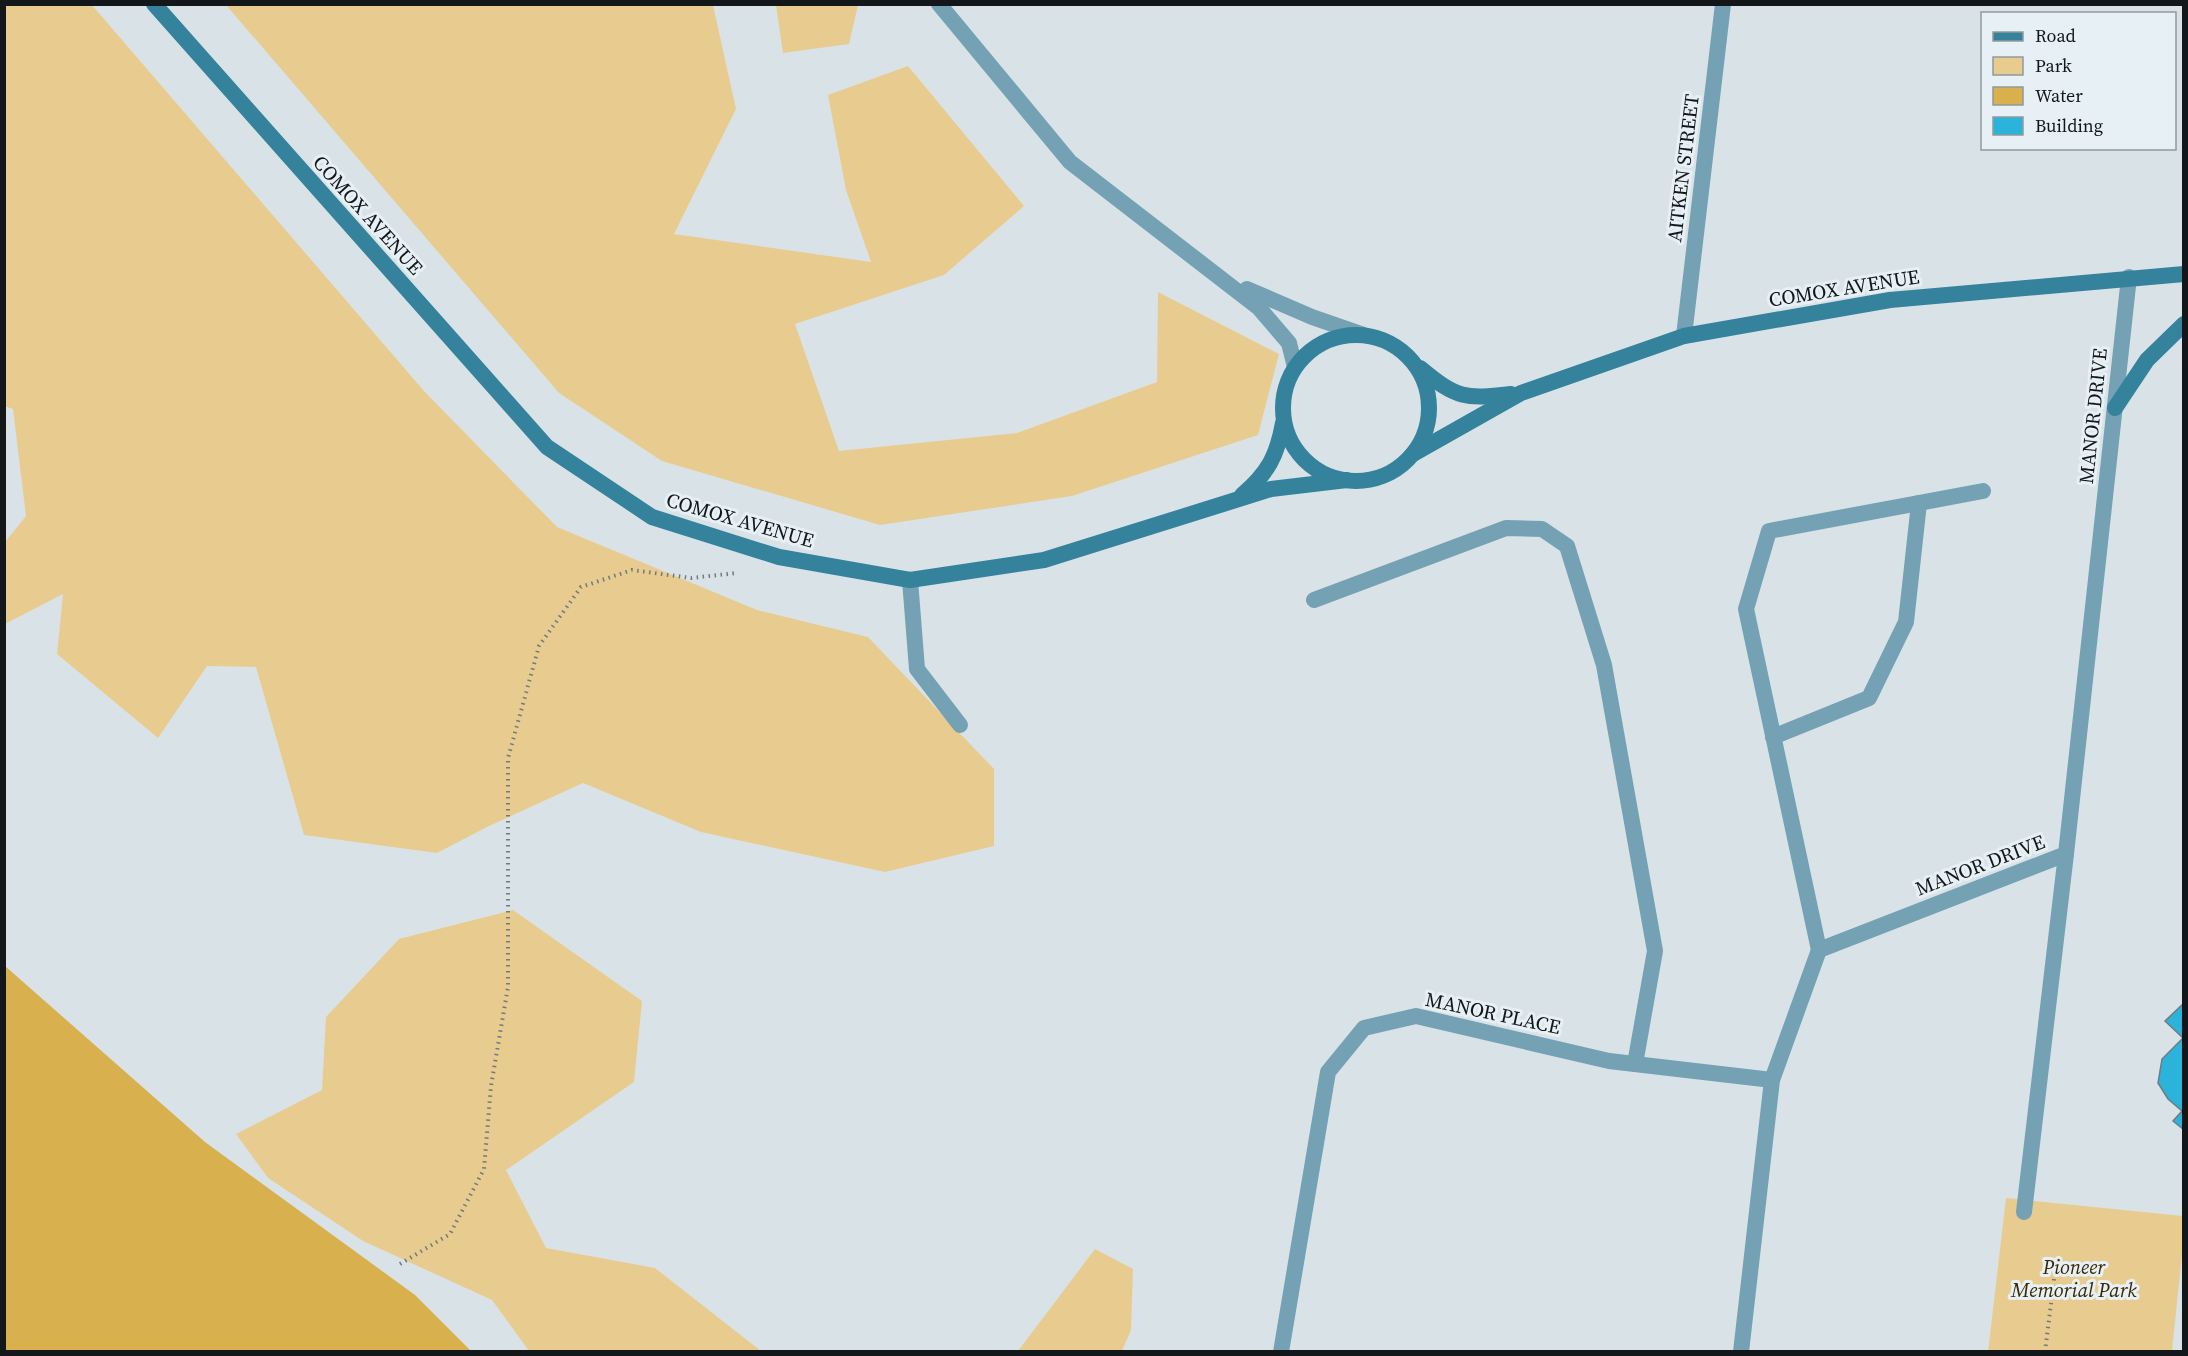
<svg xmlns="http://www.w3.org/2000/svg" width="2188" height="1356" viewBox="0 0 2188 1356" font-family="'Source Serif 4',serif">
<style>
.green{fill:#e8cc8f}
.water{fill:#d9b04e}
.building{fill:#2bb3dc;stroke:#727b7f;stroke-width:1.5}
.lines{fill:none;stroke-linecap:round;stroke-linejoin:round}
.path{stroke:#737a7d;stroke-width:4;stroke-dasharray:1.5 4.5;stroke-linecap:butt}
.service{stroke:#74a2b4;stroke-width:16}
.minor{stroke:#74a2b4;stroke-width:16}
.tertiary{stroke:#74a2b4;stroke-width:16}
.secondary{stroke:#35829d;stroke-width:16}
.labels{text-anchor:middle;stroke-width:6;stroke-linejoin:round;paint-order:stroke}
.street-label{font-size:20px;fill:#141719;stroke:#e6f0f5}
.park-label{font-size:20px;font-style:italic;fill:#392800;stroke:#e6f0f5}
</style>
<rect width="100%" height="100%" fill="#d9e3e7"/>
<g class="green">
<polygon points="5,5 92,5 424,391 557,527 757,610 868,637 994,769 994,846 885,872 701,832 583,783 489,826 437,853 304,835 256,667 207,666 158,738 57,654 63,594 5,624 5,542 26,516 13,409 4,406"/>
<polygon points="226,5 713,5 736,109 674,234 871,262 846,190 828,95 908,66 1024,206 944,275 795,324 839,451 1017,433 1157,382 1158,292 1279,354 1258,435 1072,496 880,525 662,461 559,393"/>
<polygon points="776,5 858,5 849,44 783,53"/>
<polygon points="513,910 642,1001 634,1082 506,1170 546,1248 655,1268 761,1351 529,1351 492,1300 363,1241 268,1178 236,1134 322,1090 326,1017 399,939"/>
<polygon points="2006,1198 2183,1216 2183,1245 2172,1351 1988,1352"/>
<polygon points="1095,1249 1133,1269 1131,1330 1122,1351 1018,1351"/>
</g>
<polygon class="water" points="5,966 205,1142 415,1295 471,1351 5,1351"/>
<polygon class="building" points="2184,1003 2184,1130 2173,1121 2182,1111 2168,1099 2158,1083 2162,1059 2183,1038 2165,1021"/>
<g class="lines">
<g class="path">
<polyline points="400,1264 450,1234 484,1169 491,1086 508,987 508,758 539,646 581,587 632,570 691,578 737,573"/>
<polyline points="2045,1352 2056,1263"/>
</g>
<g class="service">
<polyline points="910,580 917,669 960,725"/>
<polyline points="1314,600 1506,528 1542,529 1567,546 1604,665 1655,951 1635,1064"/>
<polyline points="1773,737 1869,698 1906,622 1919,503"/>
<polyline points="1819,950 1746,609 1769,531 1983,491"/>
</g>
<g class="minor">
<polyline points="1684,336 1723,4"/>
<polyline points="2024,1212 2066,854"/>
<polyline points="1281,1352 1328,1072 1364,1028 1416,1016 1609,1061 1772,1080"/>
<polyline points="1741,1352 1772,1080 1819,950 2066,854 2129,277"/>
</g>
<g class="tertiary">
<polyline points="939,4 1070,162 1259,308 1289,343 1295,367"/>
<polyline points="1247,289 1312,317 1364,335"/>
</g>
<g class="secondary">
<polyline points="154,4 547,447 652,517 779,557 910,580 1044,560 1271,489 1347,480"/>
<circle cx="1356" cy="408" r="73"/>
<path d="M1420,368c37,31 45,31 91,26"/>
<polyline points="2115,408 2147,360 2184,324"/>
<polyline points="1413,454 1521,393 1684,336 1890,300 2184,274"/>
<path d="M1242,495c26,-22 35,-39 41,-72"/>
</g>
</g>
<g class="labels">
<g class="street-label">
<text transform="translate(1683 168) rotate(-83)" y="7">AITKEN STREET</text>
<text transform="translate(368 215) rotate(48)" y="7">COMOX AVENUE</text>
<text transform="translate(1844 288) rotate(-9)" y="7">COMOX AVENUE</text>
<text transform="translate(2093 416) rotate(-84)" y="7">MANOR DRIVE</text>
<text transform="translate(740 520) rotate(16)" y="7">COMOX AVENUE</text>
<text transform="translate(1980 865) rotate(-21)" y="7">MANOR DRIVE</text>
<text transform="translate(1493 1013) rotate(12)" y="7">MANOR PLACE</text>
</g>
<g class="park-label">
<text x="2074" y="1274">Pioneer<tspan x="2074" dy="23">Memorial Park</tspan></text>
</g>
</g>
<rect width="2188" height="1356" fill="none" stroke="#141719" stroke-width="12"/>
<rect x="1981" y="12" width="195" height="138" fill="#e6f0f5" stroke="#92999d" stroke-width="1.5"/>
<rect x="1993" y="32" width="30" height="9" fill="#35829d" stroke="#92999d" stroke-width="1.5"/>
<text x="2035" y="42" font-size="18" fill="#141719">Road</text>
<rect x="1993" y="57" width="30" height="18" fill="#e8cc8f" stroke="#92999d" stroke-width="1.5"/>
<text x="2035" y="72" font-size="18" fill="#141719">Park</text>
<rect x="1993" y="87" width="30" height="18" fill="#d9b04e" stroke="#92999d" stroke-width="1.5"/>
<text x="2035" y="102" font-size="18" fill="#141719">Water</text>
<rect x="1993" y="117" width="30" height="18" fill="#2bb3dc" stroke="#92999d" stroke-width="1.5"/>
<text x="2035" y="132" font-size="18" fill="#141719">Building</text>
</svg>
